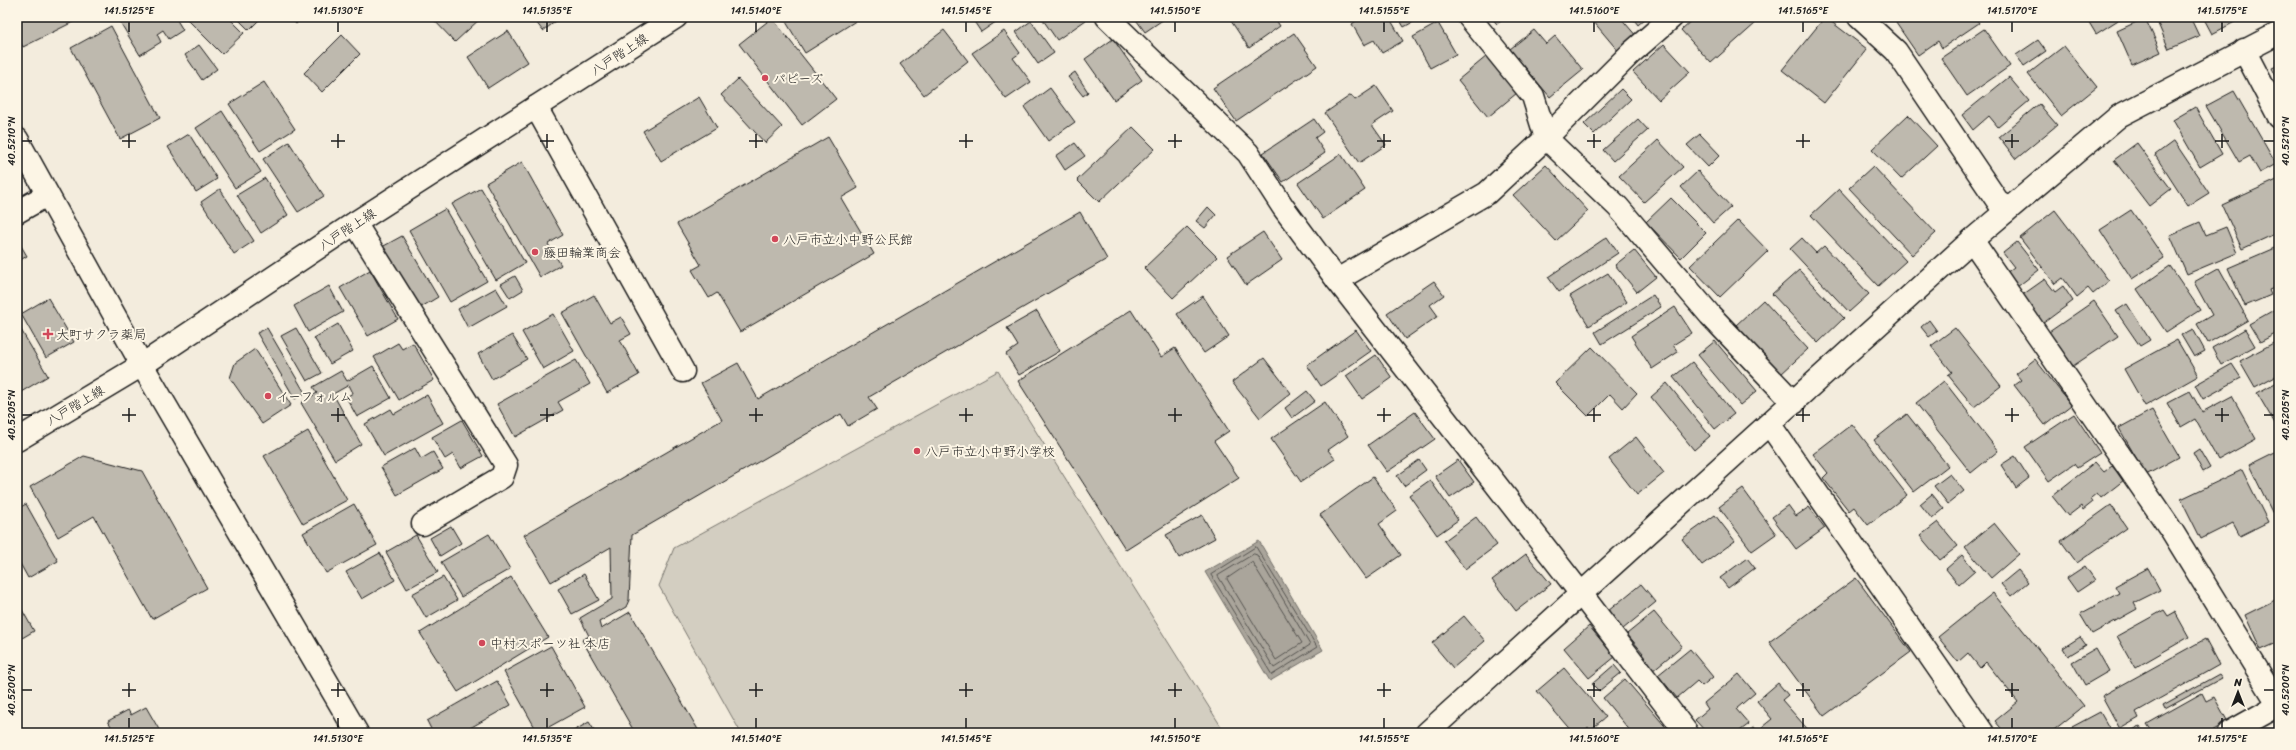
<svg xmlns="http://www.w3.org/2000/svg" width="2296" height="750" viewBox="0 0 2296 750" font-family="Sriracha,'Klee One',sans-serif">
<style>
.green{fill:#d3cec1;stroke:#78756e}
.water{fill:#aaa59b;stroke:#716e68}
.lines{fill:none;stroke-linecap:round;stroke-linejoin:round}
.shore{stroke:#55534f;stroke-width:1}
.building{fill:#beb9ae;stroke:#1c1c1c}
.minor-casing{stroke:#1c1c1c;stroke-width:25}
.major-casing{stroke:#1c1c1c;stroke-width:25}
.minor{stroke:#fcf5e5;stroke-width:22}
.major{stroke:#fcf5e5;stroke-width:22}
.ticks{fill:none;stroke:#1c1c1c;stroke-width:1.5}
.poi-dot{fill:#d1495b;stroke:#fcf5e5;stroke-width:1.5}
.labels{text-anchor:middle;stroke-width:4;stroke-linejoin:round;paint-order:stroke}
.street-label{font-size:13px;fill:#1c1c1c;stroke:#fcf5e5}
.poi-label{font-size:13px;fill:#1c1c1c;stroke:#fcf5e5;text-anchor:start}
.neatline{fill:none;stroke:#1c1c1c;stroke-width:1.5}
.ticks-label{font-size:10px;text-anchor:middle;fill:#1c1c1c}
</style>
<rect width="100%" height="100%" fill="#f3ecdd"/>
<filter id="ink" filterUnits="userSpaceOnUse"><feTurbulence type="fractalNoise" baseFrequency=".025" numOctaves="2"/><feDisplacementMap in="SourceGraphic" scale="8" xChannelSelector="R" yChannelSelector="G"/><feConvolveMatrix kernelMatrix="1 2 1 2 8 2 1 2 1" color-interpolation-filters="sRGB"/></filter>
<g filter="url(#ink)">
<polygon class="green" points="998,371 1222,728 1213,733 741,733 659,586 674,548"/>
<polygon class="water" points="1259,541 1323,650 1270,681 1205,572"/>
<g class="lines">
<g class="shore">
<polygon points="1256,547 1317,647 1272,675 1211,575"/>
<polygon points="1254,554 1257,555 1310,645 1274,668 1218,576"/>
<polygon points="1252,562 1302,643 1276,660 1227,579"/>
</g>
</g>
<g class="building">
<polygon points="17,17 83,17 23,47 17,36"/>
<polygon points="117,17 175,17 183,30 169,39 163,30 157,34 161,42 140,55"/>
<polygon points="185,17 228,17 244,33 222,54"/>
<polygon points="236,17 262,17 249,30"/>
<polygon points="289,17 303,17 296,24"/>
<polygon points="431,17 482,17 455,42"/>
<polygon points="532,17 560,17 560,18 543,31"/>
<polygon points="783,17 862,17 805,53"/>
<polygon points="971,17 1003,17 981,32"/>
<polygon points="1041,17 1084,17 1086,20 1057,40"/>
<polygon points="1134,17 1167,17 1145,32"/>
<polygon points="1237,17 1274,17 1280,26 1249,48 1231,21"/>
<polygon points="1361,17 1389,17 1403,41 1382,53 1374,40 1364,45 1352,24"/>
<polygon points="1398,17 1422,17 1404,27"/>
<polygon points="1491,17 1506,17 1497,24"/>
<polygon points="1598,17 1620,17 1637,37 1619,52 1593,21"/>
<polygon points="1632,17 1647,17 1638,25"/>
<polygon points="1695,17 1750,17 1756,23 1711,63 1681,30"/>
<polygon points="1825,17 1867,49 1824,103 1782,70"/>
<polygon points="1904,17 1975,17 1979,23 1942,48 1938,41 1918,55 1896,23"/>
<polygon points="2090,17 2123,17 2096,34 2087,19"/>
<polygon points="2155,17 2190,17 2199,36 2169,49"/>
<polygon points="2203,17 2244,17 2212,34"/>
<polygon points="772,18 836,99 802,125 739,44"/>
<polygon points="2145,18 2161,52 2132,65 2117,31"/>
<polygon points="1031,21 1054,53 1038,64 1016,32"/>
<polygon points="1438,23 1456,54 1430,68 1413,37"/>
<polygon points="111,26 160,118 120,139 71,48"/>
<polygon points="1984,29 2010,66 1967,96 1941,58"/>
<polygon points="944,30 968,61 924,95 900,64"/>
<polygon points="1534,30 1546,44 1555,36 1583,70 1550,97 1510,49"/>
<polygon points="508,31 528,62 488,88 468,57"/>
<polygon points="1004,31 1020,53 1013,58 1031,82 1006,99 972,53"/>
<polygon points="1294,33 1317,66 1236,121 1213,88"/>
<polygon points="342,35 360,54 322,92 304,73"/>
<polygon points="1113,39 1142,80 1114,100 1085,59"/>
<polygon points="2038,40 2046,51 2024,66 2016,55"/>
<polygon points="1664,44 1690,72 1659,100 1633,72"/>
<polygon points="199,45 217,69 202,80 185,55"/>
<polygon points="2064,46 2097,87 2061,116 2028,74"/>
<polygon points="1487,56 1517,93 1488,117 1458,80"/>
<polygon points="2279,65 2279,82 2272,68"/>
<polygon points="1075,72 1088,92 1083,96 1068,77"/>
<polygon points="2009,77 2029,101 1998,127 1989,116 1973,130 1962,115"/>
<polygon points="738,79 782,127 765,143 721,95"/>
<polygon points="264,82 295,129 260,151 229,104"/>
<polygon points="1376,86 1393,111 1372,125 1386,145 1359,163 1325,113 1351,95 1355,100"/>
<polygon points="1050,88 1075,122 1048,141 1024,107"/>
<polygon points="1621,89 1631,99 1594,134 1584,124"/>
<polygon points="2234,91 2276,164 2260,173 2250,156 2239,162 2206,106"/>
<polygon points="699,97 717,128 661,161 643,131"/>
<polygon points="2039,104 2057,125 2016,159 1999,137"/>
<polygon points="2195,107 2222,154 2200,167 2173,120"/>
<polygon points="222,111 261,172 235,188 196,128"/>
<polygon points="1908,115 1937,146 1901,179 1872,149"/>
<polygon points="1314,119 1323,132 1315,138 1325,153 1283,182 1263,153"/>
<polygon points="1638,119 1648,130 1613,161 1603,150"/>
<polygon points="1133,127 1155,149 1099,202 1077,180"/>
<polygon points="189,134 217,179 196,192 168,147"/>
<polygon points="1700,134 1720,155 1708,167 1687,145"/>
<polygon points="828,137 858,188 841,198 874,254 740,332 717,293 709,298 692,270 701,265 677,224"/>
<polygon points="1658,140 1683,167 1644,202 1619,176"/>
<polygon points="2174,141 2209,193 2188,206 2155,155"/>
<polygon points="289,142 324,196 298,212 263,159"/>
<polygon points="1075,143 1085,156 1065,170 1056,156"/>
<polygon points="2137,143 2171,189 2149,206 2114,160"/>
<polygon points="1341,154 1365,190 1323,219 1298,183"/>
<polygon points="522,162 563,235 548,244 561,265 540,277 486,183"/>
<polygon points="1546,165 1588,211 1556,241 1513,195"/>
<polygon points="1873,166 1936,233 1912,255 1849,188"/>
<polygon points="1698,171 1731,207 1713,223 1681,187"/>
<polygon points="265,178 288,215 261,233 237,195"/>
<polygon points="2279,179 2279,216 2277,217 2279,232 2242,249 2222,205"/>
<polygon points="481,188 525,263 496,280 452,204"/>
<polygon points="220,189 254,241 234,254 201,202"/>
<polygon points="1839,189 1906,261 1878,286 1811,215"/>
<polygon points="1671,198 1706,233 1681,258 1646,222"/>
<polygon points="1208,207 1216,215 1205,228 1196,221"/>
<polygon points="445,209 487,281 450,302 409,230"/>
<polygon points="2055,210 2109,281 2093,294 2088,288 2077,297 2063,278 2055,284 2020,238"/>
<polygon points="2131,210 2164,258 2132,279 2100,230"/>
<polygon points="1080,212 1107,259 869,397 877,409 848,426 841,414 632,535 629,600 626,607 599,622 601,629 630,612 700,733 635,733 582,640 589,636 580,618 612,599 611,547 551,582 524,535 722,420 701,383 738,363 758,399"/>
<polygon points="1738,220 1768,251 1720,297 1690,266"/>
<polygon points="2200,222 2206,235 2226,227 2237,253 2187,274 2170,235"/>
<polygon points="1187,227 1217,257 1173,298 1144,268"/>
<polygon points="1263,232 1282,260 1246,285 1227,256"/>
<polygon points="402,236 438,297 418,309 382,247"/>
<polygon points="1607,237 1618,253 1559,292 1548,277"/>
<polygon points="1802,238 1816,253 1824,246 1869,294 1849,312 1790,249"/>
<polygon points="17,239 27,256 17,262"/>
<polygon points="2017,242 2039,270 2017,287 2006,273 2014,267 2003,253"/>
<polygon points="2279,246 2279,286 2269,290 2271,295 2245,306 2228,268"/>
<polygon points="1634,250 1656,277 1637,292 1615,265"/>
<polygon points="2170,266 2200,310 2166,332 2137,289"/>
<polygon points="2219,268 2248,320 2208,343 2197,324 2212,315 2194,282"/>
<polygon points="370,270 398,319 368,336 340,288"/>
<polygon points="1799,270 1844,318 1818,343 1772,294"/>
<polygon points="1608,273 1627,302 1589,326 1570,296"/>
<polygon points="515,276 523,290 510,298 501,284"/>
<polygon points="2045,279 2055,292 2063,286 2073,301 2042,324 2021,296"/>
<polygon points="1434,281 1444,295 1430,305 1438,316 1405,339 1387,313"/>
<polygon points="329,286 343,312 308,332 294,306"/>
<polygon points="496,288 507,306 468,328 458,309"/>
<polygon points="594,295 610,323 621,317 631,334 620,340 639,375 607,393 562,313"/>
<polygon points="1653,295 1661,307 1602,344 1595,332"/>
<polygon points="1203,296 1229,336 1204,353 1177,314"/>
<polygon points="48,298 74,342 46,358 21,314"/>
<polygon points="1763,300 1808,349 1780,375 1735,326"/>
<polygon points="2094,301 2118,336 2073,366 2049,332"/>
<polygon points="2127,304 2150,340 2140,346 2116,311"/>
<polygon points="1675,307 1692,333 1673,345 1678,352 1652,369 1631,336"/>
<polygon points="2279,307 2279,332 2260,342 2249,324"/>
<polygon points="1131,310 1161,357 1175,348 1229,431 1214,441 1239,478 1126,550 1018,381"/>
<polygon points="1037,311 1060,351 1019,375 1006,354 1018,346 1007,328"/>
<polygon points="553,314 574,351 543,369 522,332"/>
<polygon points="1929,320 1937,331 1929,337 1921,327"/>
<polygon points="17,323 48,376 21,392 17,385"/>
<polygon points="338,324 353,351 330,364 314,338"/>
<polygon points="267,328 305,393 295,399 257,333"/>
<polygon points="296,328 322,373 307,381 281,336"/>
<polygon points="1955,328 2001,386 1974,407 1948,375 1952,372 1931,346"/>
<polygon points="2193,329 2205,351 2194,357 2181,335"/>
<polygon points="2245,329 2255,346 2221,365 2212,348"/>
<polygon points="1356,330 1371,351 1321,386 1307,365"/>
<polygon points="512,335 527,359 492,379 478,354"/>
<polygon points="2177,340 2198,376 2145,406 2124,369"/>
<polygon points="2279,340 2279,374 2255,387 2240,361"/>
<polygon points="1715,341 1757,391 1740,405 1698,355"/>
<polygon points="398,343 402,349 413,343 434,380 399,400 374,357"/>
<polygon points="1592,347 1637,393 1623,408 1610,394 1588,416 1555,383"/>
<polygon points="255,349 291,405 262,424 230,378 235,363"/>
<polygon points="1376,355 1392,378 1362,399 1346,376"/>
<polygon points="1264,358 1291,393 1260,418 1232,382"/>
<polygon points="2035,359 2071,405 2045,425 2014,385 2021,380 2016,374"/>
<polygon points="576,360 590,384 558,402 563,410 515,437 497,404"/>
<polygon points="1692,362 1734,414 1715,429 1673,377"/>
<polygon points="2232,364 2241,378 2203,399 2195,385"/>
<polygon points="373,366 391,398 357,417 346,397 353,393 349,385 333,394 361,444 335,460 301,403 317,393 313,387 341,371 347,381"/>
<polygon points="1944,381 1998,451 1971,473 1916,403"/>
<polygon points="2279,381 2279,426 2277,427 2257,393"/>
<polygon points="1667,383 1710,436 1694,450 1651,397"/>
<polygon points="1307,391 1315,401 1292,418 1285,408"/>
<polygon points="2190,391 2202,412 2232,396 2256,439 2218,460 2195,419 2181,427 2167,403"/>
<polygon points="427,395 443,423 384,456 365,424 391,409 394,414"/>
<polygon points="1325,402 1348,436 1328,450 1335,459 1301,482 1271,439"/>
<polygon points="2152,410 2179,457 2146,475 2119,428"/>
<polygon points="1415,412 1435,439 1387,472 1368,445"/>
<polygon points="1907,414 1948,466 1914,492 1874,440"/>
<polygon points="2074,414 2100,453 2077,468 2074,464 2049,481 2025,447"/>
<polygon points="462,420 483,456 461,468 453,454 445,459 432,437"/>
<polygon points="1852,424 1907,495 1868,525 1854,507 1849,511 1823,478 1828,473 1813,454"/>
<polygon points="308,431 347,500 303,524 264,456"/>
<polygon points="1636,437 1664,473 1637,495 1609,459"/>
<polygon points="415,448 421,459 433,452 443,469 397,495 381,467"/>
<polygon points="2199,449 2210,468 2203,472 2193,453"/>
<polygon points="2279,450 2279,509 2272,512 2249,465"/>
<polygon points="84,456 142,471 207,588 152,619 94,516 58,537 30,487"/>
<polygon points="2015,456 2029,478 2016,488 2001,465"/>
<polygon points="1419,460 1426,470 1404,486 1397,476"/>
<polygon points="1458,460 1474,482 1450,498 1435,476"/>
<polygon points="2095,462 2104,472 2112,466 2124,480 2101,498 2097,493 2091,498 2093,502 2083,510 2081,506 2068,516 2052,496"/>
<polygon points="2242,470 2268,522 2240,536 2233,523 2201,539 2181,499"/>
<polygon points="1950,474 1964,491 1948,504 1934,486"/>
<polygon points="1373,477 1397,511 1379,524 1401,555 1366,579 1320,515"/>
<polygon points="1430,480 1458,520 1437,535 1409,495"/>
<polygon points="1743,489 1776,534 1752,551 1719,507"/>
<polygon points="1932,494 1944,509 1932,519 1920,504"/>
<polygon points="26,504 58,561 28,578 17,558 17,509"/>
<polygon points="354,504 377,545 326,573 303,533"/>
<polygon points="1788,505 1796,516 1809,507 1825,528 1796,549 1772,517"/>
<polygon points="2111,505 2127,528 2077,563 2061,541"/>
<polygon points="1202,515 1215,538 1179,558 1166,535"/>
<polygon points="1715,515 1735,541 1702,565 1682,539"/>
<polygon points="1476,517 1497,545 1465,569 1444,541"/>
<polygon points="1938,522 1958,546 1940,560 1920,536"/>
<polygon points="1994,523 2019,554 1991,578 1965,547"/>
<polygon points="451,526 461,543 440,556 430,538"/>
<polygon points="489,534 510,569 461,597 441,562"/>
<polygon points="416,535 438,572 407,589 386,552"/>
<polygon points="380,553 395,580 362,599 346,572"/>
<polygon points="1526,554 1551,584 1516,611 1492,580"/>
<polygon points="1962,555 1975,571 1959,585 1946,569"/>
<polygon points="1747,558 1755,568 1728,588 1720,578"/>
<polygon points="2085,566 2095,580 2077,592 2067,578"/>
<polygon points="2148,568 2160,590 2134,603 2137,609 2092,634 2080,614 2119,593 2115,586"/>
<polygon points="2018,570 2028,582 2011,596 2001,584"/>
<polygon points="584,574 599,600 572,614 558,589"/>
<polygon points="443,577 457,600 426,618 412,594"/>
<polygon points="511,577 548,637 458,692 420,633"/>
<polygon points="1856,578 1911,652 1824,716 1769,642"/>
<polygon points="1641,584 1656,602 1623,629 1608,611"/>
<polygon points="1993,593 2084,706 2050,733 2043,733 2040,729 2035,733 2005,733 1995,721 2018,702 1986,662 1980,668 1968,653 1958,662 1938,637"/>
<polygon points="2279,598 2279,642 2261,650 2245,615"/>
<polygon points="17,601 34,631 17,641"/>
<polygon points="2164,610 2168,616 2175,612 2189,637 2135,668 2117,636"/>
<polygon points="1654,612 1682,646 1652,671 1640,656 1643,653 1627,634"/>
<polygon points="1464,616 1485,641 1453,668 1432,643"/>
<polygon points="1589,626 1615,657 1589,678 1564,648"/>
<polygon points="2080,637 2086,645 2068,656 2063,648"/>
<polygon points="2205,639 2219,665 2136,712 2139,718 2120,729 2102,696"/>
<polygon points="551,646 585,707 538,733 504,672"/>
<polygon points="2096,648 2109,671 2085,685 2072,662"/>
<polygon points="1690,649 1713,677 1702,686 1697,681 1677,698 1658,675"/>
<polygon points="1614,665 1621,673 1599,691 1592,684"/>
<polygon points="1564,668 1606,717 1590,730 1588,727 1582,733 1573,733 1537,691"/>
<polygon points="1739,674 1755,693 1736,709 1749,724 1737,733 1707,733 1695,720 1708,709 1704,703"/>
<polygon points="2219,674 2222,678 2165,709 2163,705"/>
<polygon points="1625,679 1669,731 1667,733 1632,733 1603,698"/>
<polygon points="497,681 511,705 461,733 433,733 427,721"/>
<polygon points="1778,683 1788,695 1782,700 1811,733 1767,733 1762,727 1772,719 1757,701"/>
<polygon points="2202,693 2206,701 2214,697 2228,722 2208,733 2153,733 2147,724"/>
<polygon points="146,707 161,733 115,733 108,721 128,710 131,715"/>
<polygon points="2100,712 2112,733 2075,733 2072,727"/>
<polygon points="589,722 596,733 570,733"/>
<polygon points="2140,726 2144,733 2127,733"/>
<polygon points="1754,727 1760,733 1747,733"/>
</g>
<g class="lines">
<defs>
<g id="minor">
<polyline points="1107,17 1248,153 1283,207 1337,280 1582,595 1687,733"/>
<polyline points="1469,17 1533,96 1546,138 1618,207 1710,315 1794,403"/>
<polyline points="1859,17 1896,51 2005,212"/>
<polyline points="2244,50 2279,117"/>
<polyline points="536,107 683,371"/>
<polyline points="17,139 142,365 357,733"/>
<polyline points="17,212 47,195"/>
<polyline points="355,223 506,465 502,477 423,524"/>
<polyline points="1972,240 2172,531 2279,705"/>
<polyline points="1337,280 1487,193 1546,138 1631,53 1672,17"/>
<polyline points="1770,425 1983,733"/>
<polyline points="1427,733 1972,240 2119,116 2279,33"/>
<polyline points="2229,733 2279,705"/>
</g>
<polyline id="major" points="17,440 142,365 355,223 676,17"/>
</defs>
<use href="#minor" class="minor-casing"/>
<use href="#major" class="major-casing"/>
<use href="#minor" class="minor"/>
<use href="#major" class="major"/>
</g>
</g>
<path class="ticks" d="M129,22v10M338,22v10M547,22v10M756,22v10M966,22v10M1175,22v10M1384,22v10M1594,22v10M1803,22v10M2012,22v10M2222,22v10M129,134v14M338,134v14M547,134v14M756,134v14M966,134v14M1175,134v14M1384,134v14M1594,134v14M1803,134v14M2012,134v14M2222,134v14M22,141h10M122,141h14M331,141h14M540,141h14M749,141h14M959,141h14M1168,141h14M1377,141h14M1587,141h14M1796,141h14M2005,141h14M2215,141h14M2264,141h10M129,408v14M338,408v14M547,408v14M756,408v14M966,408v14M1175,408v14M1384,408v14M1594,408v14M1803,408v14M2012,408v14M2222,408v14M22,415h10M122,415h14M331,415h14M540,415h14M749,415h14M959,415h14M1168,415h14M1377,415h14M1587,415h14M1796,415h14M2005,415h14M2215,415h14M2264,415h10M129,683v14M338,683v14M547,683v14M756,683v14M966,683v14M1175,683v14M1384,683v14M1594,683v14M1803,683v14M2012,683v14M22,690h10M122,690h14M331,690h14M540,690h14M749,690h14M959,690h14M1168,690h14M1377,690h14M1587,690h14M1796,690h14M2005,690h14M2264,690h10M129,718v10M338,718v10M547,718v10M756,718v10M966,718v10M1175,718v10M1384,718v10M1594,718v10M1803,718v10M2012,718v10M2222,718v10"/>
<g class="poi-dot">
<circle cx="765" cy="78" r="4"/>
<circle cx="775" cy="239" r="4"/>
<circle cx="535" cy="252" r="4"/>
<path d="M46 328h4v4h4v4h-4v4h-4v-4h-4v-4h4z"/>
<circle cx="268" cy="396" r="4"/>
<circle cx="917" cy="451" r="4"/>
<circle cx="482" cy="643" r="4"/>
</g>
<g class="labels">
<g class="street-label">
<text transform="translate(619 54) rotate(-33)" y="5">八戸階上線</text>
<text transform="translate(347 229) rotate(-33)" y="5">八戸階上線</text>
<text transform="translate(75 405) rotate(-31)" y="5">八戸階上線</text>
</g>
<g class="poi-label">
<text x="773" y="83">パピーズ</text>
<text x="783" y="244">八戸市立小中野公民館</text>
<text x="543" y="257">藤田輪業商会</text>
<text x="56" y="339">大町サクラ薬局</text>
<text x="276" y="401">イーフォルム</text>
<text x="925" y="456">八戸市立小中野小学校</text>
<text x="490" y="648">中村スポーツ社 本店</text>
</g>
</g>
<rect width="2296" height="750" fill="none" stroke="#fcf5e5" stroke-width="44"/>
<g transform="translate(2238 692)" stroke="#fcf5e5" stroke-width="3" paint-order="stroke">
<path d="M0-3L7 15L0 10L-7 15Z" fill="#1c1c1c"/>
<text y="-6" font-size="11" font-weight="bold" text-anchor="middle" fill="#1c1c1c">N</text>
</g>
<rect x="22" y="22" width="2252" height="706" class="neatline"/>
<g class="ticks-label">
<text x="129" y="14">141.5125°E</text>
<text x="338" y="14">141.5130°E</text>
<text x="547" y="14">141.5135°E</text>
<text x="756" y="14">141.5140°E</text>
<text x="966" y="14">141.5145°E</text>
<text x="1175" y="14">141.5150°E</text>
<text x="1384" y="14">141.5155°E</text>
<text x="1594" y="14">141.5160°E</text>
<text x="1803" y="14">141.5165°E</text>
<text x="2012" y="14">141.5170°E</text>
<text x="2222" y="14">141.5175°E</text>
<text transform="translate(11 141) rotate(-90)" y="4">40.5210°N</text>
<text transform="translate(2285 141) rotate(-90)" y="4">40.5210°N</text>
<text transform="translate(11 415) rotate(-90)" y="4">40.5205°N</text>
<text transform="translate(2285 415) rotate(-90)" y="4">40.5205°N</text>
<text transform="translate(11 690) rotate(-90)" y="4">40.5200°N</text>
<text transform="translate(2285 690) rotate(-90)" y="4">40.5200°N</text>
<text x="129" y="742">141.5125°E</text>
<text x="338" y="742">141.5130°E</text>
<text x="547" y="742">141.5135°E</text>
<text x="756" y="742">141.5140°E</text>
<text x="966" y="742">141.5145°E</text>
<text x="1175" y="742">141.5150°E</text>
<text x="1384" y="742">141.5155°E</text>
<text x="1594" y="742">141.5160°E</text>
<text x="1803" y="742">141.5165°E</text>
<text x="2012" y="742">141.5170°E</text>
<text x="2222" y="742">141.5175°E</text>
</g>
</svg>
